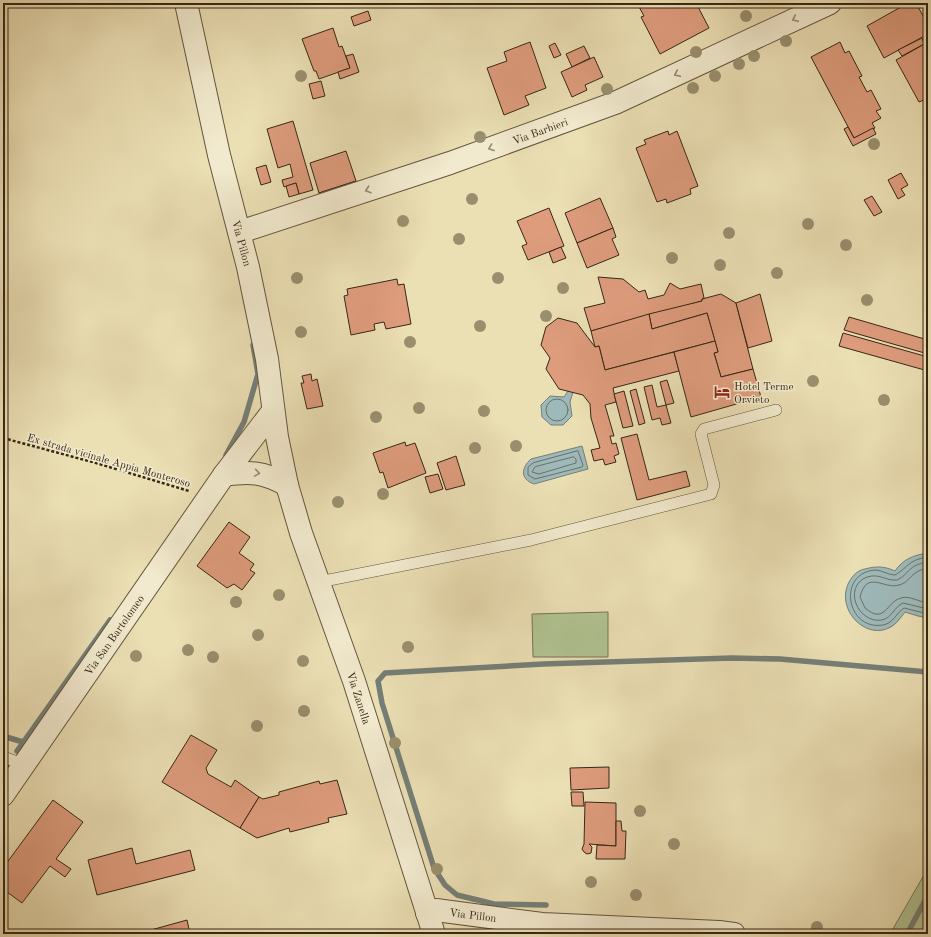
<svg xmlns="http://www.w3.org/2000/svg" width="931" height="937" viewBox="0 0 931 937" font-family="'Old Standard TT',serif">
<style>
.green{fill:#b1c392;stroke:#747554}
.water{fill:#9eb9b9;stroke:#757f77}
.lines{fill:none;stroke-linecap:round;stroke-linejoin:round}
.shore{stroke:#6a7067;stroke-width:1}
.stream{stroke:#757f77;stroke-width:5.5}
.building{fill:#de9c7d;stroke:#372715}
.service-casing{stroke:#64553d;stroke-width:12}
.minor-casing{stroke:#64553d;stroke-width:24}
.path{stroke:#372715;stroke-width:2.5;stroke-dasharray:3 2;stroke-linecap:butt}
.service{stroke:#f2eace;stroke-width:11}
.minor{stroke:#f2eace;stroke-width:22}
.tree{fill:#998f6e}
.oneway{stroke:#948872}
.labels{text-anchor:middle;stroke-width:3;stroke-linejoin:round;paint-order:stroke}
.street-label{font-size:11px;fill:#372715;stroke:#f2eace}
.poi-label{font-size:11px;fill:#372715;stroke:#f2eace;text-anchor:start}
</style>
<rect width="100%" height="100%" fill="#ebdfb4"/>
<filter id="stains"><feTurbulence type="fractalNoise" baseFrequency=".005" numOctaves="4"/><feColorMatrix values="0 0 0 0 .2 0 0 0 0 .09 0 0 0 0 .02 0 0 0 .5 -.17"/></filter>
<radialGradient id="worn" r=".72"><stop offset=".6" stop-color="#630" stop-opacity="0"/><stop offset="1" stop-color="#630" stop-opacity=".3"/></radialGradient>
<g class="green">
<polygon points="608,612 608,657 533,657 532,614"/>
<polygon points="928,868 928,934 890,934"/>
</g>
<g class="water">
<polygon points="568,391 573,392 570,402 572,416 563,425 551,425 542,417 541,405 550,396 564,397"/>
<path d="M582,446l6,23 -54,15c-14,-5 -13,-16 -3,-25z"/>
<path d="M928,553v65l-10,-2 -13,-4c-3,4 -6,8 -10,12 -25,21 -61,-13 -46,-42 4,-7 9,-12 16,-13 11,-3 19,-3 30,2 8,-12 19,-16 33,-18z"/>
</g>
<g class="lines">
<g class="shore">
<circle cx="557" cy="410" r="11"/>
<polygon points="578,451 583,465 582,467 535,479 528,475 528,467 533,463"/>
<polygon points="574,457 576,459 576,463 539,474 532,472 535,467"/>
<path d="M928,557c-20,3 -18,9 -33,18 -7,0 -13,-5 -20,-5 -38,3 -29,61 8,55 11,-2 13,-12 21,-17l24,6"/>
<path d="M928,562c-21,3 -18,12 -31,18 -12,1 -17,-7 -30,-3 -25,10 -9,47 15,43 10,-2 12,-13 21,-17l25,6"/>
<path d="M928,568c-18,3 -17,14 -29,17 -15,5 -32,-16 -39,12l5,11c20,17 21,-6 36,-10 8,-3 18,4 27,5"/>
</g>
<g class="stream">
<polyline points="226,455 244,422 258,374 253,345"/>
<polyline points="3,736 23,742"/>
<polyline points="17,751 110,620"/>
<polyline points="3,770 8,763"/>
<polyline points="546,905 494,904 457,895 445,885 434,868 382,703 378,681 385,673 543,664 732,658 780,659 928,672"/>
<polyline points="907,934 928,895"/>
</g>
</g>
<g class="building">
<polygon points="641,3 696,3 709,28 660,54 641,17 644,16 638,5"/>
<polygon points="908,3 916,3 928,25 928,34 884,58 867,26"/>
<polygon points="368,11 371,20 354,26 351,17"/>
<polygon points="333,28 339,47 342,46 350,68 319,79 316,71 314,71 302,39"/>
<polygon points="922,38 924,44 902,56 898,50"/>
<polygon points="530,42 546,88 525,96 529,105 504,115 487,68 507,61 504,52"/>
<polygon points="840,42 845,53 849,51 862,76 859,77 867,92 871,90 881,109 876,111 881,118 872,123 875,128 854,138 811,57"/>
<polygon points="928,42 928,103 926,99 919,102 896,60"/>
<polygon points="555,43 561,55 554,58 549,46"/>
<polygon points="584,46 590,58 572,67 566,54"/>
<polygon points="353,54 359,72 340,79 338,72 350,68 346,56"/>
<polygon points="594,57 603,77 585,85 587,90 572,97 561,72"/>
<polygon points="321,81 325,96 313,99 309,84"/>
<polygon points="293,121 313,190 299,194 296,183 284,187 282,180 293,177 290,164 278,168 267,129"/>
<polygon points="848,127 854,138 873,128 876,134 853,146 844,129"/>
<polygon points="668,131 669,135 677,131 698,186 690,189 691,194 667,203 666,199 657,202 636,148 646,144 644,140"/>
<polygon points="346,151 356,181 319,193 310,163"/>
<polygon points="266,165 271,182 261,185 256,168"/>
<polygon points="901,173 908,185 901,189 905,195 898,199 888,180"/>
<polygon points="356,181 358,187 321,199 319,193"/>
<polygon points="296,183 299,194 289,197 286,186"/>
<polygon points="872,196 882,212 874,216 864,200"/>
<polygon points="600,198 613,228 577,243 565,213"/>
<polygon points="549,208 564,246 528,260 522,246 527,244 517,221"/>
<polygon points="613,228 616,237 612,239 619,255 587,268 577,243"/>
<polygon points="561,247 566,258 553,263 549,252"/>
<polygon points="598,277 623,279 639,292 645,290 648,299 664,295 670,283 680,289 701,284 704,298 702,299 702,301 591,331 584,308 605,303"/>
<polygon points="397,279 398,285 404,284 411,324 386,329 384,322 374,324 375,330 351,335 344,296 348,295 347,289"/>
<polygon points="721,294 736,303 753,369 721,377 714,353 718,352 707,313 652,329 649,314 702,301 702,299"/>
<polygon points="760,294 772,341 748,348 736,303"/>
<polygon points="707,313 715,341 605,370 599,346 595,347 591,331 649,314 652,329"/>
<polygon points="849,317 928,340 928,354 844,330"/>
<polygon points="558,318 577,323 595,347 599,346 605,370 674,352 679,371 613,388 616,402 605,405 614,436 610,436 612,444 616,443 619,454 614,456 616,462 605,465 603,459 594,461 591,450 600,448 591,418 590,404 583,395 559,389 546,369 550,358 541,345 546,327"/>
<polygon points="843,333 928,357 928,371 839,346"/>
<polygon points="715,341 718,352 714,353 721,377 753,369 761,397 691,417 674,352"/>
<polygon points="311,374 312,381 317,379 323,406 307,409 301,383 304,383 302,376"/>
<polygon points="667,380 674,403 666,405 660,382"/>
<polygon points="652,385 657,407 666,405 671,423 662,425 660,418 652,420 644,387"/>
<polygon points="636,389 645,423 639,425 630,391"/>
<polygon points="624,391 633,426 623,428 614,394"/>
<polygon points="637,434 649,480 686,471 690,486 637,500 621,438"/>
<polygon points="405,442 406,446 415,443 426,473 388,488 383,472 380,473 373,453"/>
<polygon points="456,456 465,485 446,490 437,463"/>
<polygon points="438,474 443,489 430,493 425,477"/>
<polygon points="229,522 250,537 239,553 254,564 250,570 255,573 242,590 234,584 227,588 197,566"/>
<polygon points="191,735 217,750 206,768 208,774 231,787 235,780 259,797 240,828 162,782"/>
<polygon points="609,767 609,788 571,790 570,768"/>
<polygon points="337,780 347,814 328,818 329,822 290,832 289,828 257,838 240,828 259,797 263,799 279,795 279,792 319,781 320,784"/>
<polygon points="571,792 583,792 584,806 572,806"/>
<polygon points="53,800 83,822 56,859 71,869 65,877 50,866 22,903 3,889 3,868"/>
<polygon points="585,802 616,803 616,846 589,844 592,847 591,853 587,854 584,852 582,849 584,844"/>
<polygon points="616,821 621,821 622,831 626,831 625,859 596,859 597,845 616,846"/>
<polygon points="132,848 136,864 190,850 195,870 97,895 88,860"/>
<polygon points="187,920 190,934 152,934 151,930"/>
</g>
<g class="lines">
<defs>
<g id="service">
<polyline points="319,582 531,540 711,494 714,485 701,434 704,429 776,410"/>
<polyline points="3,757 23,764"/>
</g>
<g id="minor">
<polyline points="186,3 219,155 248,267 267,359 277,437 287,485 301,533 354,681 434,934"/>
<polyline points="239,230 249,229 450,163 615,103 830,3"/>
<path d="M224,475c27,-4 39,-3 63,10"/>
<polyline points="3,795 224,475 273,411"/>
<polyline points="427,913 436,910 542,924 719,932 734,934"/>
</g>
</defs>
<use href="#service" class="service-casing"/>
<use href="#minor" class="minor-casing"/>
<polyline class="path" points="3,438 96,463 189,491"/>
<use href="#service" class="service"/>
<use href="#minor" class="minor"/>
</g>
<g class="tree">
<circle cx="746" cy="16" r="6"/>
<circle cx="786" cy="41" r="6"/>
<circle cx="696" cy="52" r="6"/>
<circle cx="754" cy="56" r="6"/>
<circle cx="739" cy="64" r="6"/>
<circle cx="301" cy="76" r="6"/>
<circle cx="715" cy="76" r="6"/>
<circle cx="693" cy="88" r="6"/>
<circle cx="607" cy="89" r="6"/>
<circle cx="480" cy="137" r="6"/>
<circle cx="874" cy="144" r="6"/>
<circle cx="472" cy="199" r="6"/>
<circle cx="403" cy="221" r="6"/>
<circle cx="808" cy="224" r="6"/>
<circle cx="729" cy="233" r="6"/>
<circle cx="459" cy="239" r="6"/>
<circle cx="846" cy="245" r="6"/>
<circle cx="672" cy="258" r="6"/>
<circle cx="720" cy="265" r="6"/>
<circle cx="777" cy="273" r="6"/>
<circle cx="297" cy="278" r="6"/>
<circle cx="498" cy="278" r="6"/>
<circle cx="563" cy="288" r="6"/>
<circle cx="867" cy="300" r="6"/>
<circle cx="546" cy="316" r="6"/>
<circle cx="480" cy="326" r="6"/>
<circle cx="301" cy="332" r="6"/>
<circle cx="410" cy="342" r="6"/>
<circle cx="813" cy="381" r="6"/>
<circle cx="884" cy="400" r="6"/>
<circle cx="419" cy="408" r="6"/>
<circle cx="484" cy="411" r="6"/>
<circle cx="376" cy="417" r="6"/>
<circle cx="516" cy="446" r="6"/>
<circle cx="475" cy="448" r="6"/>
<circle cx="383" cy="494" r="6"/>
<circle cx="338" cy="502" r="6"/>
<circle cx="279" cy="595" r="6"/>
<circle cx="236" cy="602" r="6"/>
<circle cx="258" cy="635" r="6"/>
<circle cx="408" cy="647" r="6"/>
<circle cx="188" cy="650" r="6"/>
<circle cx="136" cy="656" r="6"/>
<circle cx="213" cy="657" r="6"/>
<circle cx="303" cy="661" r="6"/>
<circle cx="304" cy="711" r="6"/>
<circle cx="257" cy="726" r="6"/>
<circle cx="395" cy="743" r="6"/>
<circle cx="640" cy="811" r="6"/>
<circle cx="674" cy="844" r="6"/>
<circle cx="437" cy="869" r="6"/>
<circle cx="591" cy="882" r="6"/>
<circle cx="636" cy="895" r="6"/>
<circle cx="817" cy="927" r="6"/>
</g>
<defs><path id="oneway-chevron" d="M-2-3.5L2.5 0L-2 3.5" fill="none" stroke-width="1.6" stroke-linecap="round" stroke-linejoin="round"/></defs>
<g class="oneway">
<use href="#oneway-chevron" transform="translate(795 19) rotate(155)"/>
<use href="#oneway-chevron" transform="translate(677 74) rotate(155)"/>
<use href="#oneway-chevron" transform="translate(491 148) rotate(160)"/>
<use href="#oneway-chevron" transform="translate(368 190) rotate(162)"/>
<use href="#oneway-chevron" transform="translate(257 473) rotate(9)"/>
</g>
<defs>
<symbol id="hotel-bare" viewBox="-9 -9 18 18"><path d="M-6-4.5h1.5V1H6V5H4.5V3h-9V5H-6ZM-4 0a1.8 1.8 0 1 1 3.6 0ZM.5 0V-2.5h3Q6-2.5 6 0Z" fill="#8f2418" stroke="#f2eace" stroke-width="2.5" paint-order="stroke"/></symbol>
</defs>
<g fill-rule="evenodd">
<use href="#hotel-bare" x="711" y="381" width="22" height="22"/>
</g>
<g class="labels">
<g class="street-label">
<text transform="translate(540 131) rotate(-20)" y="4">Via Barbieri</text>
<text transform="translate(242 243) rotate(75)" y="4">Via Pillon</text>
<text transform="translate(109 460) rotate(16)" y="4">Ex strada vicinale Appia Monteroso</text>
<text transform="translate(114 635) rotate(-55)" y="4">Via San Bartolomeo</text>
<text transform="translate(359 698) rotate(72)" y="4">Via Zanella</text>
<text transform="translate(473 915) rotate(7)" y="4">Via Pillon</text>
</g>
<g class="poi-label">
<text x="734" y="390">Hotel Terme<tspan x="734" dy="13">Orvieto</tspan></text>
</g>
</g>
<rect width="931" height="937" fill="none" stroke="#ebdfb4" stroke-width="16"/>
<rect x="4" y="4" width="923" height="929" fill="none" stroke="#372715" stroke-width="2"/>
<rect x="8" y="8" width="915" height="921" fill="none" stroke="#372715"/>
<rect width="100%" height="100%" filter="url(#stains)"/>
<rect width="100%" height="100%" fill="url(#worn)"/>
</svg>
